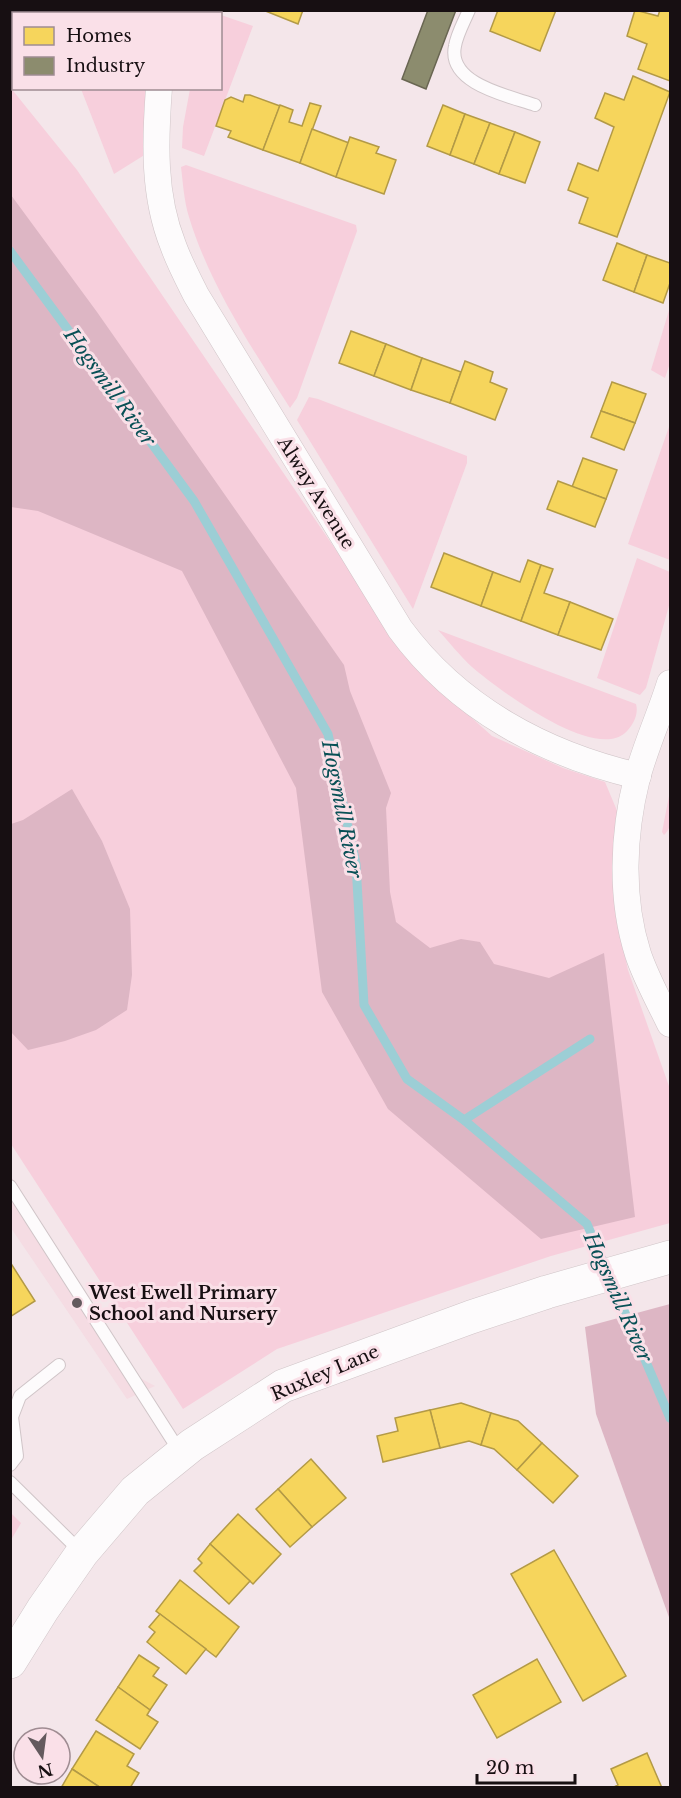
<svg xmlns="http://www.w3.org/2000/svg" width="681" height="1798" viewBox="0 0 681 1798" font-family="'Libre Baskerville',serif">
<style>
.built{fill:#f5dce3}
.green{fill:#f7cfdc}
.forest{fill:#ddb6c4}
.homes{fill:#f6d55c;stroke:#b39a46;stroke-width:1.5}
.industry{fill:#8c8c6e;stroke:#696652;stroke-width:1.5}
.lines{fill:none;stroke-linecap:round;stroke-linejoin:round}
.stream{stroke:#9cced5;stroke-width:9}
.service-casing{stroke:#d0c5c8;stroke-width:14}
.minor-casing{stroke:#d0c5c8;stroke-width:27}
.secondary-casing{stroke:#d0c5c8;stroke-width:34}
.service{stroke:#fdfbfc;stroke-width:12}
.minor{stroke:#fdfbfc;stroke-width:26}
.secondary{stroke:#fdfbfc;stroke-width:33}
.poi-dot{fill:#645a5e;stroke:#fae0e8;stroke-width:2}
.labels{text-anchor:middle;stroke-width:6;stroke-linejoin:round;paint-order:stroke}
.street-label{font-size:18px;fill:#170f12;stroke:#fae0e8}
.poi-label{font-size:18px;font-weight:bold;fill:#170f12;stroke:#fae0e8;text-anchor:start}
.water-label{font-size:20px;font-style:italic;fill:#095056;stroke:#fae0e8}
</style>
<rect width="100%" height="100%" fill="#f4e6ea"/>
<polygon class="built" points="10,1175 140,1378 155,1386 127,1399 11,1228"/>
<g class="green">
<polygon points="221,15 253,26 204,156 182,148 183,127 190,89 220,88"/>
<polygon points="10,87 77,170 417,669 492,736 563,768 605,782 618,813 616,914 628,970 670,1089 670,1223 551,1256 277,1349 183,1409 11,1144"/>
<polygon points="81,89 148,89 146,154 114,174"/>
<path d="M186,165l170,60 1,6 -60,167 -7,10c-38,-60 -80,-122 -101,-191 -5,-16 -6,-34 -8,-50z"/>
<polygon points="670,307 670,363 665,378 651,370"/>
<polygon points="309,397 318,399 467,456 467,463 413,609 297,420"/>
<polygon points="670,424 670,560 628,544"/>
<polygon points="637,558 670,572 670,602 646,688 640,695 597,678"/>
<path d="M438,630l198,74c3,10 -3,22 -11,29 -32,28 -127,-44 -153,-66 -12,-11 -23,-25 -34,-37z"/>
<path d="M670,791c1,14 5,35 -6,44l-2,-3z"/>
<polygon points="11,1513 21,1523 11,1540"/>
</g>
<g class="forest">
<polygon points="11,195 97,312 344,665 350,691 391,793 386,808 390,892 396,922 430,948 461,939 480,942 494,964 549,978 604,953 635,1217 541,1239 388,1109 322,992 296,788 182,571 38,511 11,507"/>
<polygon points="72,789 102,841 130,909 132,975 127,1010 96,1030 65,1041 28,1050 11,1032 11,824 23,820"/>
<polygon points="670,1304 670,1620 596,1414 585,1327"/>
</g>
<g class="homes">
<polygon points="263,10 303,10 298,24"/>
<polygon points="498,10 556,10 540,51 490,31"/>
<polygon points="635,10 658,16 660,10 670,10 670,81 638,69 647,44 627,36"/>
<polygon points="633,76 670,92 617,237 579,223 588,198 568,190 578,163 598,171 614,127 595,118 605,93 624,100"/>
<polygon points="245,95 250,95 280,106 263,150 228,137 231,131 216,126 225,100 231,97 243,102"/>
<polygon points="310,103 321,106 300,163 263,150 280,105 293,110 289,122 302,126"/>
<polygon points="443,105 465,114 450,155 427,146"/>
<polygon points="465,114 490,123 474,164 450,155"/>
<polygon points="490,123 515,132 499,174 474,164"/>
<polygon points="312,129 349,143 336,177 300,163"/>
<polygon points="515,132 540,142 525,183 499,174"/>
<polygon points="350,137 379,147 376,153 396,160 384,194 336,177"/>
<polygon points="617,243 647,255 634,292 603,280"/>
<polygon points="647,255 670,263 670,283 663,303 634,292"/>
<polygon points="351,331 386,344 374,376 339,363"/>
<polygon points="386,344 422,358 411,390 374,376"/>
<polygon points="422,358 461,372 450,403 411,390"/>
<polygon points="465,361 493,372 490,382 507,389 495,420 450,403"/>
<polygon points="612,382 646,394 635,423 601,411"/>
<polygon points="601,411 635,423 624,450 591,437"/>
<polygon points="583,458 617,470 606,499 572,487"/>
<polygon points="558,481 606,499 595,527 547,509"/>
<polygon points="444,553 493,572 481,606 431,587"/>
<polygon points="528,560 541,565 521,621 481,606 493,572 520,582"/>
<polygon points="541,565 553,569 544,593 570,602 558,635 521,621"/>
<polygon points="570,602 613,619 601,650 558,635"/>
<polygon points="10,1262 35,1301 10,1317"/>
<polygon points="461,1403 491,1413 481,1445 469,1441 440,1448 430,1410"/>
<polygon points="430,1410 440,1448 383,1462 377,1436 398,1431 395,1418"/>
<polygon points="491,1413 518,1421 542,1443 517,1470 494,1449 481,1445"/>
<polygon points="542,1443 578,1476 553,1503 517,1470"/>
<polygon points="311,1459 346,1498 312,1527 278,1489"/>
<polygon points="278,1489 312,1527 290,1547 256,1509"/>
<polygon points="238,1514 281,1554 253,1584 210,1544"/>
<polygon points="210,1544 250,1581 229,1604 194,1571 202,1563 198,1559"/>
<polygon points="554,1550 626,1676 583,1701 511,1574"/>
<polygon points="180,1580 239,1627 216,1657 156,1611"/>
<polygon points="160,1614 206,1649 186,1674 147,1642 155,1632 149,1627"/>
<polygon points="139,1655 159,1668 153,1676 167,1685 150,1710 118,1687"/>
<polygon points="537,1659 561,1702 497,1738 473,1695"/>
<polygon points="118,1687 150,1710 147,1715 158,1722 140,1749 96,1720"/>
<polygon points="96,1731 134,1754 127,1766 139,1773 130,1788 101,1788 72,1769"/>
<polygon points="647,1753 662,1788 612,1788 618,1785 611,1769"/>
<polygon points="72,1769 101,1788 61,1788"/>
</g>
<polygon class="industry" points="428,10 456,10 426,89 402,79"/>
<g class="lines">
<g class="stream">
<polyline points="10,251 194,501 328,734 356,864 364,1005 407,1079 464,1120 587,1224 670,1418"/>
<polyline points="464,1120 590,1039"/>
</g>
<defs>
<g id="service">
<path d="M469,10c-5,12 -12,24 -14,36 -8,38 54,50 80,59"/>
<polyline points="10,1186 180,1452"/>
<polyline points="10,1465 17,1456 12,1417 20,1396 59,1365"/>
<polyline points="10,1482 82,1553"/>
</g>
<g id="minor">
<polyline points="86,10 96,14"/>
<polyline points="175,14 176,10"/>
<path d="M159,88c-4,53 -6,107 14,157 6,17 15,34 23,50l204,334c58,79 144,125 238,147"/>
<path d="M670,683c-10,32 -24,62 -33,95 -14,56 -17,120 1,176 8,24 21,47 32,70"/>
</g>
<polyline id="secondary" points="10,1662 43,1609 82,1553 135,1491 192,1445 283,1386 471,1317 547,1292 670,1257"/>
</defs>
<use href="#service" class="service-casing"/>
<use href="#minor" class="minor-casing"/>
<use href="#secondary" class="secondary-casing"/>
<use href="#service" class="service"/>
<use href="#minor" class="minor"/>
<use href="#secondary" class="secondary"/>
</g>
<circle class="poi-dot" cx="77" cy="1303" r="6"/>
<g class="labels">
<g class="street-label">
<text transform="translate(316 493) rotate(58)" y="6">Alway Avenue</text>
<text transform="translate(325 1373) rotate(-23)" y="6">Ruxley Lane</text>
</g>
<g class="poi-label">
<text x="89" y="1299">West Ewell Primary<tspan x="89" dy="21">School and Nursery</tspan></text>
</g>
<g class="water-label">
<text transform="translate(110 387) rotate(54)" y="7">Hogsmill River</text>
<text transform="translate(342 809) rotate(79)" y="7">Hogsmill River</text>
<text transform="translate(618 1297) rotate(66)" y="7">Hogsmill River</text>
</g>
</g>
<rect width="681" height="1798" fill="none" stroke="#170f12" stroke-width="24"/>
<rect x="12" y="12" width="210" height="78" fill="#fae0e8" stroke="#9f8c92" stroke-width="1.5"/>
<rect x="24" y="27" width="30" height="18" fill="#f6d55c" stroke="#9f8c92" stroke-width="1.5"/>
<text x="66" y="42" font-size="18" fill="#170f12">Homes</text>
<rect x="24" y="57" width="30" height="18" fill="#8c8c6e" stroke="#9f8c92" stroke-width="1.5"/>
<text x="66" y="72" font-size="18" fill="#170f12">Industry</text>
<g transform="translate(42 1756) rotate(167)"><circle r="28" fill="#fae0e8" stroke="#9f8c92" stroke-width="1.5"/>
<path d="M0-4.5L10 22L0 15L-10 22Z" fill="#645a5e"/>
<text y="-9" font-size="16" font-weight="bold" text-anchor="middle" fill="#170f12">N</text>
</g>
<path d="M477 1774v9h98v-9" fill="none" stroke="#170f12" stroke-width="3"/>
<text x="486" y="1774" font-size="18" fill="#170f12" stroke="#fae0e8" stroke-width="4.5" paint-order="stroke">20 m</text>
</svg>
